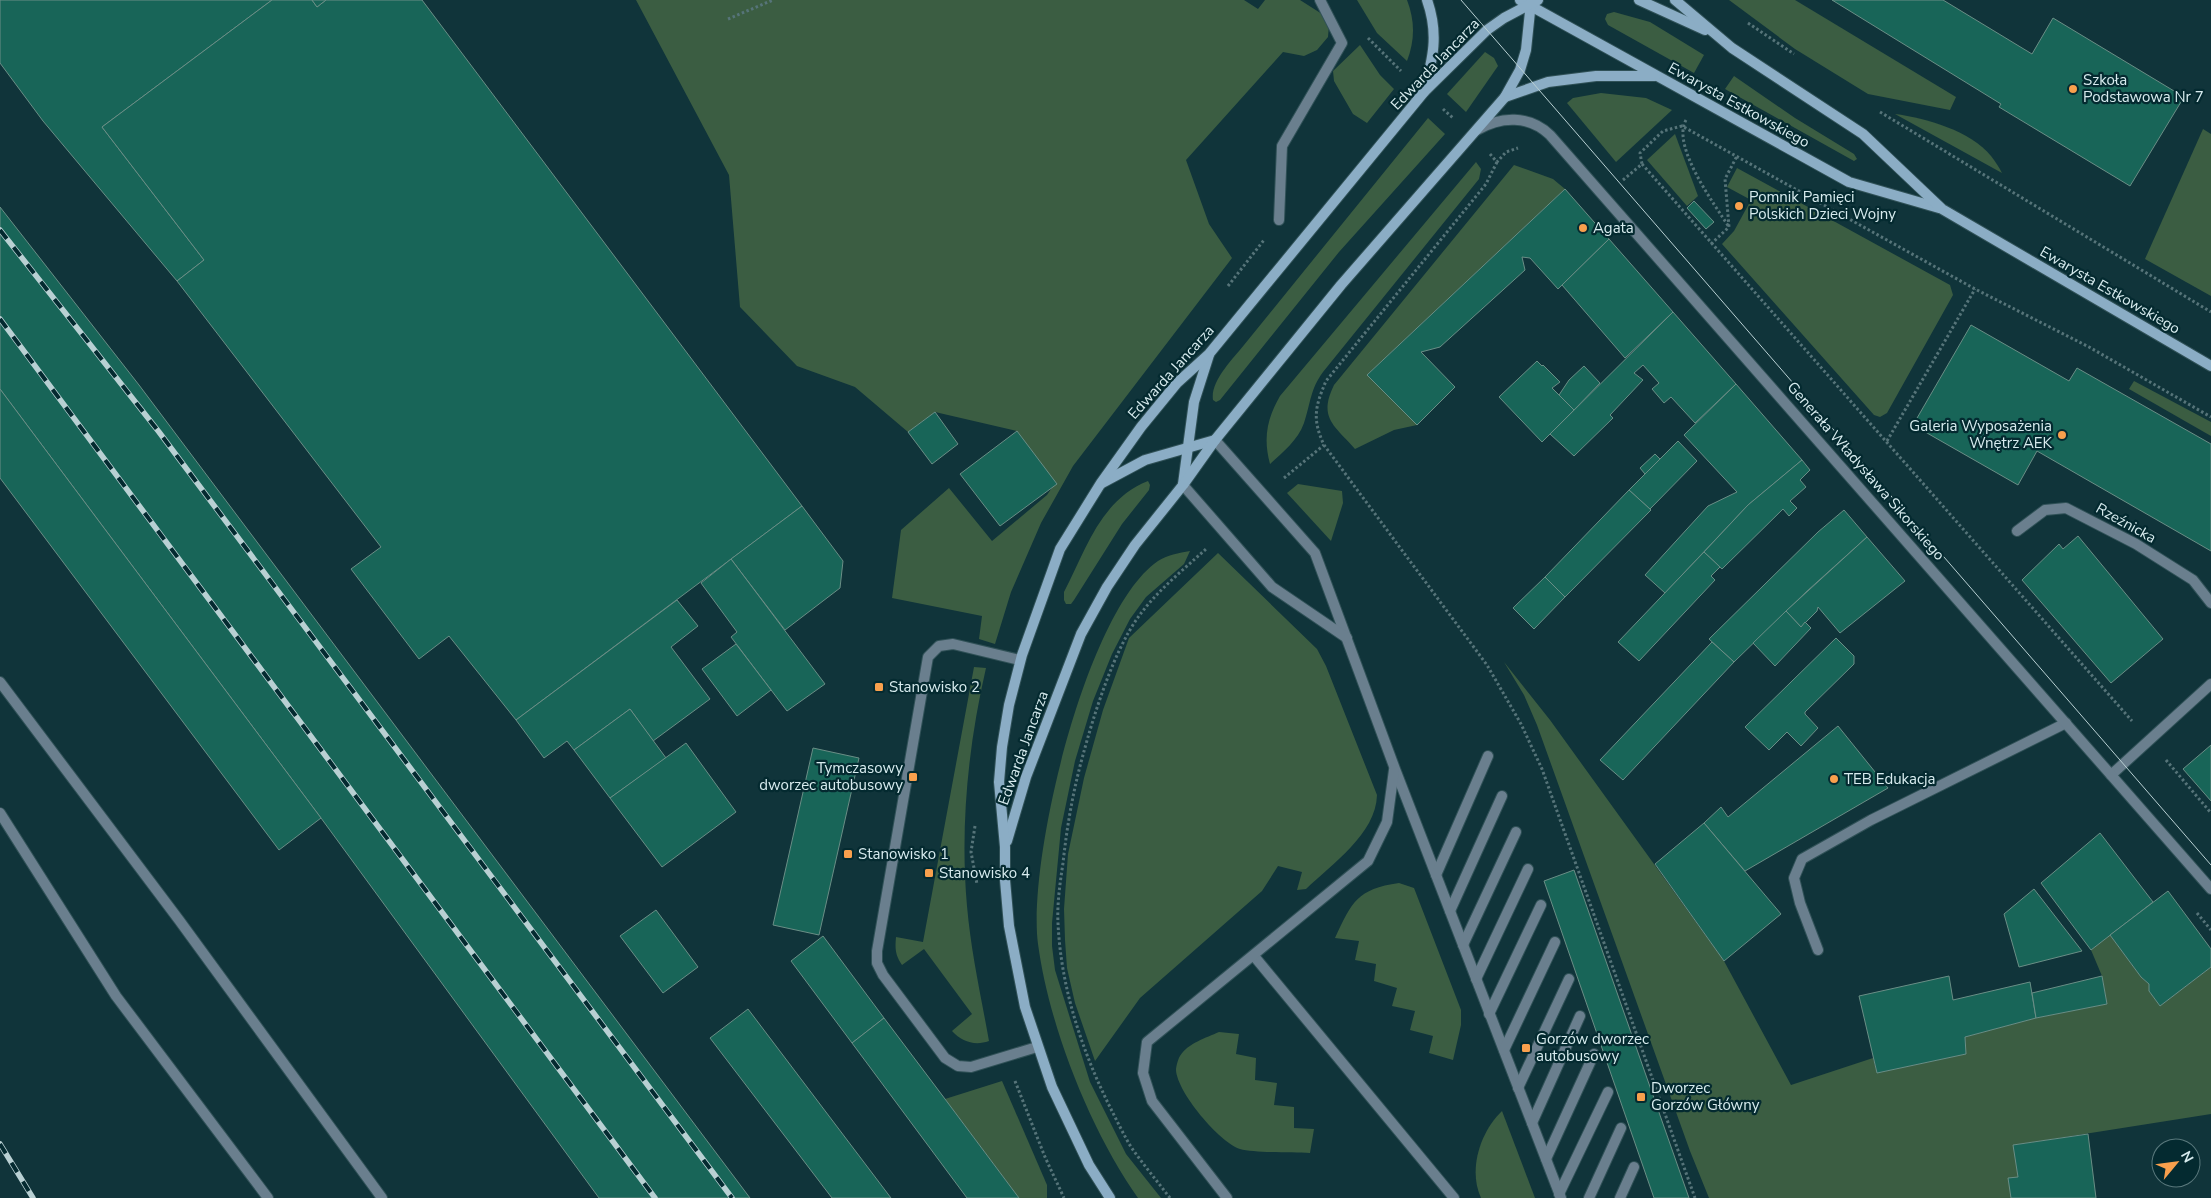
<svg xmlns="http://www.w3.org/2000/svg" width="2211" height="1198" viewBox="0 0 2211 1198" font-family="'Nunito Sans',sans-serif">
<style>
.green{fill:#3b5d42}
.building{fill:#186558;stroke:#6a8e86}
.lines{fill:none;stroke-linecap:round;stroke-linejoin:round}
.lane-casing{stroke:#305157;stroke-width:12}
.street-casing{stroke:#305157;stroke-width:12}
.secondary-casing{stroke:#305157;stroke-width:12}
.path{stroke:#567479;stroke-width:3;stroke-dasharray:2.5 2.5;stroke-linecap:butt}
.lane{stroke:#6a7f8e;stroke-width:10}
.street{stroke:#6a7f8e;stroke-width:10}
.secondary{stroke:#8badc5;stroke-width:10}
.tram{stroke:#b9d0d3;stroke-width:1}
.rail-casing{stroke:#b9d0d3;stroke-width:5.5}
.rail{stroke:#042a30;stroke-width:4;stroke-dasharray:11;stroke-linecap:butt}
.poi-dot{fill:#f9a04d;stroke:#042a30;stroke-width:2}
.labels{text-anchor:middle;stroke-width:4.5;stroke-linejoin:round;paint-order:stroke}
.street-label{font-size:15px;fill:#d8ecef;stroke:#042a30}
.poi-label{font-size:15px;fill:#d8ecef;stroke:#042a30;text-anchor:start}
</style>
<rect width="100%" height="100%" fill="#10343a"/>
<g class="green">
<polygon points="636,0 1244,0 1258,9 1265,0 1300,0 1322,14 1329,25 1328,37 1317,50 1304,56 1283,52 1186,160 1209,224 1232,258 1073,466 1041,523 1011,592 995,644 979,639 982,616 892,598 901,530 949,488 992,541 1047,495 1055,483 1017,431 935,412 908,432 855,387 797,366 740,307 729,175"/>
<path d="M1357,0h50c8,21 8,40 0,61l-30,-28z"/>
<polygon points="1729,0 1795,0 1956,97 1950,110 1868,94 1795,49"/>
<polygon points="1614,12 1650,22 1704,55 1694,73 1608,25 1605,19 1607,14"/>
<polygon points="1360,45 1380,75 1394,89 1367,123 1353,114 1334,81 1333,71"/>
<polygon points="1485,52 1494,58 1498,66 1466,112 1447,94"/>
<polygon points="1734,76 1795,118 1854,154 1857,159 1854,161 1725,89"/>
<polygon points="1601,93 1646,98 1672,110 1616,162 1567,103 1573,98"/>
<path d="M1895,114c31,4 76,17 96,42 4,5 8,11 11,17z"/>
<path d="M1428,118l17,16 -106,118 -119,148 -4,2 -3,-2c-3,-19 20,-41 31,-55z"/>
<polygon points="2203,129 2211,134 2211,296 2145,259"/>
<polygon points="1675,134 1698,196 1687,206 1647,160"/>
<path d="M1476,162l5,7 -2,10 -156,193c-13,18 -12,30 -19,51 -6,17 -21,29 -34,41 -7,-26 -3,-45 10,-68z"/>
<path d="M1514,165l39,14 12,10 -198,186 50,50 -23,5 -39,19c-21,-24 -37,-31 -21,-64z"/>
<polygon points="1737,168 1950,285 1953,295 1887,413 1880,417 1874,415 1722,244 1734,231 1751,200 1727,187"/>
<polygon points="2134,381 2211,422 2211,436 2129,389"/>
<path d="M1148,481l2,4 -1,5 -27,34 -48,76 -3,4h-5l-2,-4v-8c22,-42 36,-92 84,-111z"/>
<polygon points="1298,484 1342,491 1343,503 1331,541 1287,493"/>
<path d="M1190,551l-6,13 -38,33 -16,22 -18,35 -19,47 -18,60 -14,67 -9,95v23l3,24 35,112 36,72 35,44h-23c-48,-68 -89,-172 -100,-254 -11,-83 48,-334 120,-383 9,-6 21,-8 32,-10z"/>
<path d="M1218,553l99,96 9,17 51,129c-1,39 -45,69 -71,94l-9,1 5,-18 -24,-6 -16,25 -122,107 -45,63 -20,-58 -8,-35 -2,-28 -1,-31 4,-55 16,-76 19,-68 26,-72z"/>
<polygon points="1504,662 1550,720 1724,961 1791,1085 1873,1058 1877,1073 1966,1054 1965,1037 2036,1018 2107,1004 2102,976 2091,950 2110,935 2141,977 2149,984 2149,991 2160,1006 2211,967 2211,1114 2014,1145 2018,1177 2011,1198 1709,1198 1690,1151 1537,725 1524,695"/>
<path d="M974,667l12,1c-18,78 -26,159 -19,238 4,46 14,90 22,135 -14,5 -27,1 -37,-10l20,-17 -48,-65 -22,16c-7,-10 -7,-17 -6,-28l27,5z"/>
<path d="M1399,883l15,5 47,122v15l-8,35 -24,-7 4,-17 -23,-6 5,-19 -23,-5 5,-18 -23,-7 2,-17 -21,-4 4,-19 -24,-3c17,-36 22,-49 64,-55z"/>
<path d="M1219,1032l20,2 -3,20 20,4 -1,22 22,3 -3,22 20,2v21l20,1 -4,24c-17,-1 -56,0 -70,-4 -21,-7 -63,-57 -64,-79 0,-3 2,-11 4,-14 8,-13 26,-18 39,-24z"/>
<polygon points="1002,1081 1047,1185 1047,1198 1019,1198 945,1099"/>
<path d="M1502,1111l33,87h-54c-13,-28 -1,-66 21,-87z"/>
</g>
<g class="building">
<polygon points="0,0 272,0 102,127 204,260 177,281 43,121 0,63"/>
<polygon points="272,0 312,0 317,7 326,0 422,0 802,506 516,720 449,636 419,659 351,569 381,547 177,281 204,260 102,127"/>
<polygon points="312,0 326,0 317,7"/>
<polygon points="1832,0 1943,0 2032,54 2053,18 2184,97 2130,186 1999,107 2001,104"/>
<polygon points="1565,189 1609,239 1558,289 1530,258 1522,257 1525,270 1440,347 1421,352 1455,387 1417,425 1367,375"/>
<polygon points="1694,201 1714,222 1706,229 1687,208"/>
<polygon points="0,207 139,385 750,1198 599,1198 321,818 0,389"/>
<polygon points="1609,239 1673,312 1625,358 1562,285"/>
<polygon points="1673,312 1736,384 1695,423 1671,397 1664,403 1652,389 1659,383 1643,365 1634,373 1643,380 1610,415 1613,418 1574,456 1550,434"/>
<polygon points="1971,325 2069,381 2077,368 2211,444 2211,551 2037,451 2018,485 1913,425"/>
<polygon points="1537,361 1542,366 1543,365 1560,382 1552,388 1574,410 1542,442 1499,397"/>
<polygon points="1584,366 1600,383 1574,410 1559,395 1569,380"/>
<polygon points="1736,384 1802,460 1748,505 1665,593 1645,575 1708,506 1737,492 1684,435"/>
<polygon points="0,389 321,818 279,850 0,478"/>
<polygon points="935,412 958,444 932,464 908,432"/>
<polygon points="1017,431 1057,484 1000,526 960,474"/>
<polygon points="1678,441 1697,461 1650,509 1629,490"/>
<polygon points="1655,454 1660,459 1645,474 1640,468"/>
<polygon points="1802,460 1810,470 1800,480 1806,487 1790,501 1797,508 1789,516 1783,509 1722,569 1704,552 1748,505"/>
<polygon points="1629,490 1651,510 1565,597 1545,577"/>
<polygon points="802,506 843,561 840,588 785,630 731,559"/>
<polygon points="1844,510 1867,537 1806,592 1734,662 1709,639 1818,532"/>
<polygon points="2078,536 2163,639 2111,683 2022,580 2059,544 2063,549"/>
<polygon points="1867,537 1905,581 1840,633 1818,607 1817,611 1801,627 1786,611"/>
<polygon points="1704,552 1720,567 1711,576 1715,580 1639,661 1618,642"/>
<polygon points="731,559 825,684 787,711 731,637 737,632 701,583"/>
<polygon points="1545,577 1565,597 1534,629 1513,608"/>
<polygon points="677,600 698,626 671,647 710,699 653,741 630,709 574,750 567,741 544,758 516,720"/>
<polygon points="1786,611 1801,627 1805,622 1811,628 1775,666 1753,643"/>
<polygon points="1836,638 1854,656 1854,664 1805,712 1805,714 1818,728 1801,746 1787,732 1769,750 1745,727"/>
<polygon points="1712,642 1734,662 1623,780 1600,760"/>
<polygon points="736,644 771,690 737,716 702,669"/>
<polygon points="630,709 666,758 610,798 574,750"/>
<polygon points="1838,726 1888,788 1745,871 1704,823 1721,807 1728,817"/>
<polygon points="686,743 736,812 662,867 610,798"/>
<polygon points="2211,745 2211,801 2183,769"/>
<polygon points="813,748 859,758 819,935 773,925"/>
<polygon points="1704,823 1781,914 1724,961 1655,864"/>
<polygon points="2100,833 2153,902 2091,950 2041,883"/>
<polygon points="1574,870 1689,1198 1654,1198 1603,1051 1544,881"/>
<polygon points="2034,889 2082,951 2019,967 2004,914"/>
<polygon points="2168,891 2211,949 2211,967 2160,1006 2149,991 2149,984 2141,977 2110,935"/>
<polygon points="656,910 698,967 663,993 620,936"/>
<polygon points="823,936 884,1018 852,1043 791,961"/>
<polygon points="1949,976 1953,1000 2030,982 2036,1018 1965,1037 1966,1054 1877,1073 1859,996"/>
<polygon points="2102,976 2107,1004 2036,1018 2032,993"/>
<polygon points="748,1009 891,1198 832,1198 710,1038"/>
<polygon points="884,1018 945,1099 1019,1198 967,1198 852,1043"/>
<polygon points="2088,1134 2096,1198 2011,1198 2008,1178 2018,1177 2013,1145"/>
</g>
<g class="lines">
<defs>
<g id="lane">
<polyline points="1279,220 1282,146 1342,43 1320,0"/>
<polyline points="1215,440 1315,553 1395,769 1561,1198"/>
<polyline points="1183,485 1272,587 1347,638"/>
<polyline points="2017,531 2045,510 2066,508 2136,544 2193,580 2211,603"/>
<polyline points="1020,660 953,644 939,646 928,657 877,951 877,963 883,975 945,1058 958,1066 971,1067 1037,1047"/>
<polyline points="0,682 179,920 382,1198"/>
<polyline points="2111,775 2211,684"/>
<polyline points="0,813 116,996 268,1198"/>
<polyline points="1436,875 1488,756"/>
<polyline points="1450,911 1502,796"/>
<polyline points="1463,945 1516,832"/>
<polyline points="1818,950 1800,903 1794,878 1802,859 1871,820 2066,723"/>
<polyline points="1254,956 1454,1198"/>
<polyline points="1476,979 1528,869"/>
<polyline points="1489,1014 1541,905"/>
<polyline points="1504,1050 1555,942"/>
<polyline points="1518,1088 1569,979"/>
<polyline points="1532,1123 1580,1016"/>
<polyline points="1546,1159 1594,1054"/>
<polyline points="1559,1194 1608,1092"/>
<polyline points="1227,1198 1152,1101 1143,1073 1147,1042 1368,861 1387,822 1394,770"/>
<polyline points="1589,1198 1621,1128"/>
<polyline points="1620,1198 1634,1167"/>
</g>
<path id="street" d="M1477,130c24,-14 52,-15 73,5l661,754"/>
<g id="secondary">
<polyline points="1520,0 1849,182 1939,208"/>
<polyline points="1639,0 1705,30"/>
<polyline points="1675,0 1732,48 1863,134 1942,209 2211,366"/>
<path d="M1424,92c9,-34 15,-58 3,-92"/>
<polyline points="1505,97 1548,82 1596,76 1655,76"/>
<polyline points="1102,483 1145,460 1215,440"/>
<polyline points="1183,484 1194,402 1209,355"/>
<polyline points="1007,841 1026,777 1081,634 1107,587 1135,545 1183,485 1215,440 1341,285 1505,97 1520,70 1526,50 1531,2"/>
<polyline points="1110,1198 1089,1165 1052,1087 1025,1007 1009,926 1005,880 1005,847 999,782 1002,747 1009,705 1022,655 1060,549 1101,483 1141,427 1177,383 1209,354 1424,92 1487,30 1504,18 1538,0"/>
</g>
</defs>
<use href="#lane" class="lane-casing"/>
<use href="#street" class="street-casing"/>
<use href="#secondary" class="secondary-casing"/>
<g class="path">
<polyline points="728,19 773,0"/>
<polyline points="1748,23 1794,54"/>
<polyline points="1368,38 1401,71"/>
<polyline points="1443,109 1453,118"/>
<polyline points="1880,112 2211,312"/>
<path d="M1686,120c-15,26 29,85 43,107"/>
<polyline points="1490,154 1497,162 1506,152 1518,148"/>
<path d="M1497,162l-11,22 -160,197c-11,26 -14,38 -2,64l163,220 34,59 21,45 153,429"/>
<polyline points="1642,164 2132,721"/>
<polyline points="1623,180 1642,164 1640,153 1663,131 1682,126 1975,289 2089,347 2211,417"/>
<polyline points="1711,244 1729,227 1725,179 1737,156"/>
<polyline points="1228,286 1264,240"/>
<polyline points="1887,441 1975,289"/>
<polyline points="1284,478 1324,445"/>
<polyline points="2166,760 2211,813"/>
<polyline points="975,826 971,852 977,884"/>
<polyline points="2197,913 2211,930"/>
<polyline points="1015,1081 1045,1157 1064,1198"/>
<path d="M1170,1198c-13,-17 -27,-34 -39,-51 -6,-10 -11,-20 -16,-30 -31,-60 -54,-126 -57,-194 -1,-20 2,-40 5,-60 4,-37 10,-72 20,-108 11,-41 31,-105 56,-139 18,-25 44,-46 67,-67"/>
</g>
<use href="#lane" class="lane"/>
<use href="#street" class="street"/>
<use href="#secondary" class="secondary"/>
<polyline class="tram" points="1461,0 2211,865"/>
<defs>
<g id="rail">
<polyline points="0,230 159,432 732,1198"/>
<polyline points="0,319 655,1198"/>
<polyline points="0,1144 33,1198"/>
</g>
</defs>
<use href="#rail" class="rail-casing"/>
<use href="#rail" class="rail"/>
</g>
<g class="poi-dot">
<circle cx="2073" cy="89" r="5"/>
<circle cx="1739" cy="206" r="5"/>
<circle cx="1583" cy="228" r="5"/>
<circle cx="2062" cy="435" r="5"/>
<rect x="874" y="682" width="10" height="10" rx="2.5"/>
<rect x="908" y="772" width="10" height="10" rx="2.5"/>
<circle cx="1834" cy="779" r="5"/>
<rect x="843" y="849" width="10" height="10" rx="2.5"/>
<rect x="924" y="868" width="10" height="10" rx="2.5"/>
<rect x="1521" y="1043" width="10" height="10" rx="2.5"/>
<rect x="1636" y="1092" width="10" height="10" rx="2.5"/>
</g>
<g class="labels">
<g class="street-label">
<text transform="translate(1435 64) rotate(-46)" y="5">Edwarda Jancarza</text>
<text transform="translate(1739 105) rotate(29)" y="5">Ewarysta Estkowskiego</text>
<text transform="translate(2110 290) rotate(30)" y="5">Ewarysta Estkowskiego</text>
<text transform="translate(1171 372) rotate(-48)" y="5">Edwarda Jancarza</text>
<text transform="translate(1866 471) rotate(49)" y="5">Generała Władysława Sikorskiego</text>
<text transform="translate(2126 523) rotate(29)" y="5">Rzeźnicka</text>
<text transform="translate(1023 748) rotate(-70)" y="5">Edwarda Jancarza</text>
</g>
<g class="poi-label">
<text x="2083" y="85">Szkoła<tspan x="2083" dy="17">Podstawowa Nr 7</tspan></text>
<text x="1749" y="202">Pomnik Pamięci<tspan x="1749" dy="17">Polskich Dzieci Wojny</tspan></text>
<text x="1593" y="233">Agata</text>
<text x="2052" y="431" text-anchor="end">Galeria Wyposażenia<tspan x="2052" dy="17">Wnętrz AEK</tspan></text>
<text x="889" y="692">Stanowisko 2</text>
<text x="903" y="773" text-anchor="end">Tymczasowy<tspan x="903" dy="17">dworzec autobusowy</tspan></text>
<text x="1844" y="784">TEB Edukacja</text>
<text x="858" y="859">Stanowisko 1</text>
<text x="939" y="878">Stanowisko 4</text>
<text x="1536" y="1044">Gorzów dworzec<tspan x="1536" dy="17">autobusowy</tspan></text>
<text x="1651" y="1093">Dworzec<tspan x="1651" dy="17">Gorzów Główny</tspan></text>
</g>
</g>
<g transform="translate(2176 1163) rotate(61)"><circle r="24" fill="#042a30" stroke="#59787c"/>
<path d="M0-4L9 19L0 12L-9 19Z" fill="#f9a04d"/>
<text y="-8" font-size="14" font-weight="bold" text-anchor="middle" fill="#d8ecef">N</text>
</g>
</svg>
